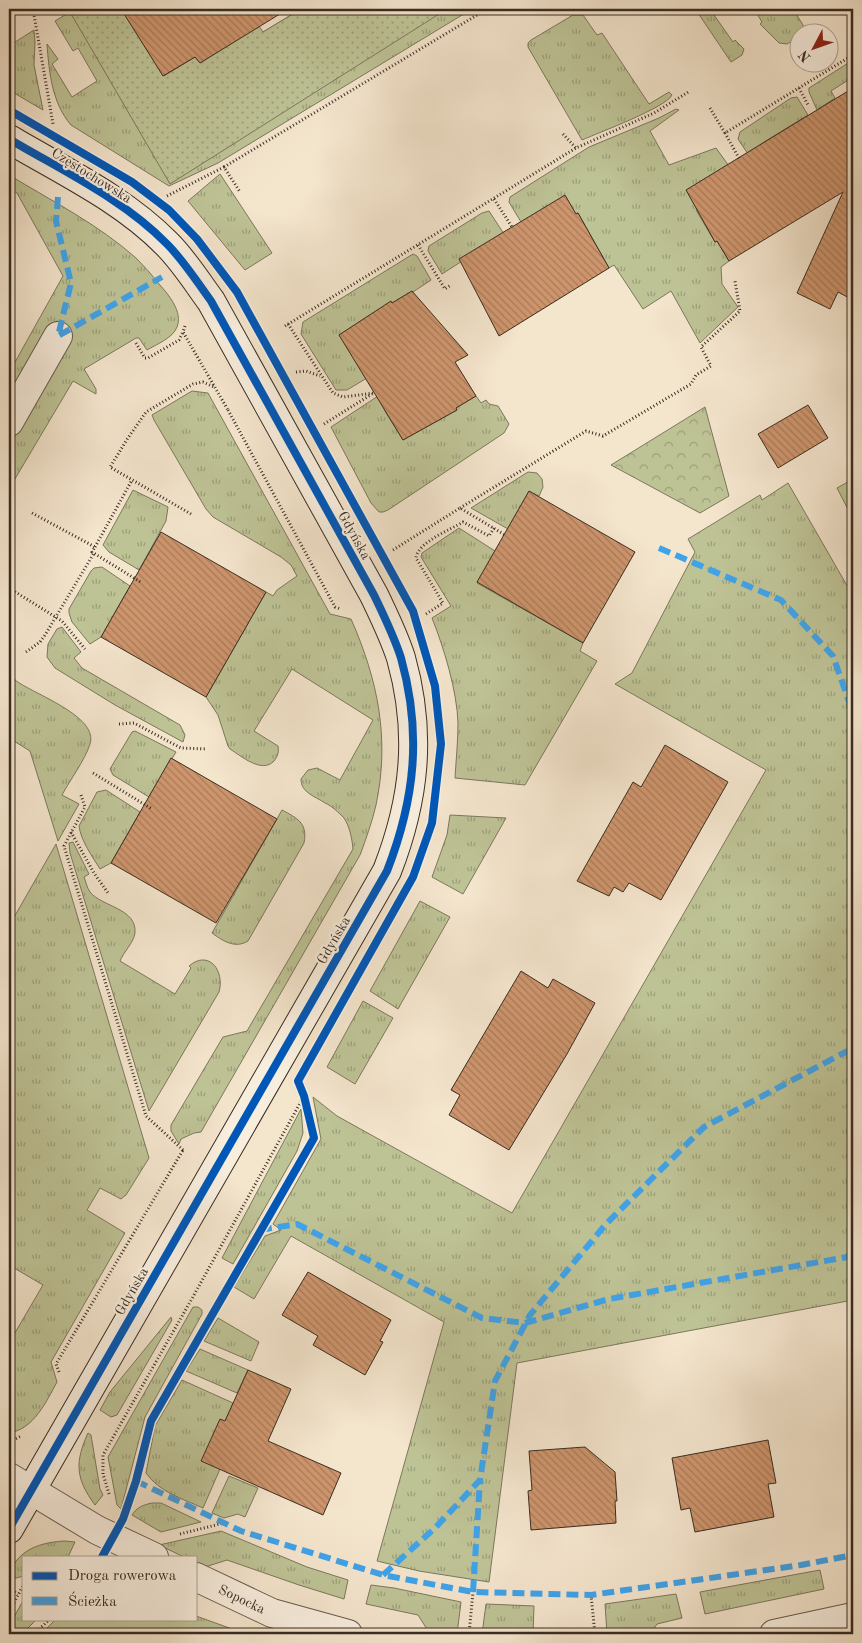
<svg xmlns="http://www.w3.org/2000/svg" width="862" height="1643" viewBox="0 0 862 1643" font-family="'Old Standard TT',serif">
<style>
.grass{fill:url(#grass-tufts);stroke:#7c785c}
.forest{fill:url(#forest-crowns);stroke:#7c785c}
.garden{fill:url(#garden-dots);stroke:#7c785c}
.pitch{fill:#bec396;stroke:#7c785c}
.building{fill:url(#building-back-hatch);stroke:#392d22}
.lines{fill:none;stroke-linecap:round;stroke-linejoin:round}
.street-casing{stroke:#685b4d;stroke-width:30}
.secondary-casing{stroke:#392d22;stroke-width:30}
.path{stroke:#392d22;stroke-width:3;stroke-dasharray:1 2.5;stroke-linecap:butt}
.street{stroke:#f8eede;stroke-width:28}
.secondary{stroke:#f8eede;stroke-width:28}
.quiet{stroke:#3fa3ea;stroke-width:6;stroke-dasharray:12 6;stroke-linecap:butt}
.cycleway-casing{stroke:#f8eede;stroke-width:11}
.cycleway{stroke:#0057b8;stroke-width:8}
.labels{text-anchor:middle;stroke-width:4.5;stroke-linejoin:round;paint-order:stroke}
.street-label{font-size:14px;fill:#392d22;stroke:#f8eede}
</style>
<defs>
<pattern id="grass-tufts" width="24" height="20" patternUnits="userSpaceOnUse" patternTransform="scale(1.25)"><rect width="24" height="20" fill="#bec396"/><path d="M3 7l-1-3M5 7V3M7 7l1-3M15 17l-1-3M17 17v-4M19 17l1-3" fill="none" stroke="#9b9f7a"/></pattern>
<pattern id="forest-crowns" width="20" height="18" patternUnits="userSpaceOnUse" patternTransform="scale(1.25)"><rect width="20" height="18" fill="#bec396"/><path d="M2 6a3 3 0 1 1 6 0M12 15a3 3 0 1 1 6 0" fill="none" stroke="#9b9f7a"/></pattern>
<pattern id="garden-dots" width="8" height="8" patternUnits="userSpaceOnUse" patternTransform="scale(1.25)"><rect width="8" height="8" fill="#bec396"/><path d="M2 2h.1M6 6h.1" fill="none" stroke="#9b9f7a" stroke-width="1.8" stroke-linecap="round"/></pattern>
<pattern id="building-back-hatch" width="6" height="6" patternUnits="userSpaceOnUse" patternTransform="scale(1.25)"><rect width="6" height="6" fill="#ce956d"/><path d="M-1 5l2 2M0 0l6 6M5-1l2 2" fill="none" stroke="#a87a59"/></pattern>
</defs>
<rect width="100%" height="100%" fill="#f4e5cd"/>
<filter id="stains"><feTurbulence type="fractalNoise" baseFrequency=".004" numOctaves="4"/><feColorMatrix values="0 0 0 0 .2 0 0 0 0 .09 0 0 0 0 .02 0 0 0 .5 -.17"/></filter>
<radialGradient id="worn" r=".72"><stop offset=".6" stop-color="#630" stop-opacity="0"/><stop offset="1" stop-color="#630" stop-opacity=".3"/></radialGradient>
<g class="grass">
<path d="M75,9h66l-14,9 37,58 31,-19 5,6 63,-31 38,-23h171l-254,154 -49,23 -98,-61c-19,-22 -22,-53 -24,-81l11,15 -6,5 20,33 25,-16 -19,-33 -5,3 -18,-30z"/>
<polygon points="704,9 723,9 714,15 733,42 735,40 744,49 742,55 731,62 698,13"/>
<polygon points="754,9 793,9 803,25 803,32 800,32 799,37 787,44 779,43 760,24 762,22"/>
<path d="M573,15h10l14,20 5,-2 2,3 45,68 20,-12 3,3c-5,12 -74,38 -90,45l-54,-93v-4l3,-3z"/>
<polygon points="34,30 35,42 34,65 43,110 9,90 9,46"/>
<polygon points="853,60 853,77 831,91 835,98 817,110 809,92 809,88"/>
<polygon points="797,97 808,115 764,142 748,154 738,139 740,132 791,98"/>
<polygon points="676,109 679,110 650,131 669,165 716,148 729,166 696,210 715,242 717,241 729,261 721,267 722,284 738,307 700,343 671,291 643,309 614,265 609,268 578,213 521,222 509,202 510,197 589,147 659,118"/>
<polygon points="220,174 272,253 245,270 188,201"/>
<path d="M9,175c43,26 90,50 127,83 8,8 16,17 23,26 10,11 24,28 18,43 -4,11 -20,17 -30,23l-8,-12h-3l-52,31 12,20v5l-23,-13 -64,108v-56l59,-103 -2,-6 -10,-3 -47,87v-35l54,-97 -46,-83 -8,-5z"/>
<polygon points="489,211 504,234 442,274 428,251 429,246 482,213"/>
<polygon points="413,254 417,256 431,280 413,292 412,291 392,303 390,302 339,335 367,378 347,390 336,390 301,334 303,322"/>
<path d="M192,391l16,2 122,221 21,5c27,61 39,120 25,186 -4,17 -10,34 -16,50l-159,277 -7,1 -13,6 -2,5 -8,-13v-6l52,-88 24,-6 106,-182c-1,-10 -3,-22 -9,-31 -5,-5 -12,-12 -19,-15 -10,-7 -24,-10 -24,-24l7,-9 9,-2 23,12 33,-60 -81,-51 -38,62 24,15c1,6 0,10 -4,15 -12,13 -33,-5 -44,-12l-2,-3 -10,-31 -12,-18 60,-105 7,4 4,-6 20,-14 -6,-11 -10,-8 -68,-40 -7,-8 -52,-89 -2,-5z"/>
<polygon points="378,396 386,413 403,440 457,410 456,408 476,396 481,403 486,400 489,404 498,406 509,424 504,433 388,510 383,512 379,512 371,503 331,427"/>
<polygon points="528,472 537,473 542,479 543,487 539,496 529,492 508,529 471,508"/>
<polygon points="788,483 853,596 853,1300 517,1363 489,1582 419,1571 377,1561 444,1322 291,1236 254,1299 234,1287 265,1236 281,1230 273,1224 321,1139 313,1097 337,1116 512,1213 766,770 615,684 632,673 695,552 688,539 760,495 762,500"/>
<polygon points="133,490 168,507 166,521 139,570 109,552 103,545"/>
<path d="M459,528l36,23 -18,32 106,60 -3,8 17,10 -72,124 -70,-7c1,-18 3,-36 3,-55 -1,-32 -14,-75 -26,-105l19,-12 -30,-49 1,-4z"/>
<polygon points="102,567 130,586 101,637 90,644 72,622 69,613 69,609 91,571 94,568"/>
<polygon points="62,627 81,652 74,658 82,668 180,725 185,735 183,742 115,705 55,668 47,657 48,644 57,629"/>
<path d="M9,661l6,19c18,14 84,36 75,64 -5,16 -20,36 -28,51l17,9 -21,37 -28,-90 -21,-13z"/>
<polygon points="135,731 176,752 149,797 113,775 110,769 132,732"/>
<path d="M106,790l34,22 -29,51 -11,6c-8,-13 -19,-28 -21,-43l18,-34z"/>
<path d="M282,810c15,8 26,13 22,33l-56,98c-13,8 -25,0 -36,-8z"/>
<polygon points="450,815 506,818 463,894 432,877 447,835"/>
<path d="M73,842l16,32 -5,3c2,5 3,11 6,15 12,15 47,16 45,41 -1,9 -12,20 -15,28l55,33 16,-26 -2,-2c20,-17 36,5 30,26l-70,119 -79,-258 -1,-10z"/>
<path d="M56,844l93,314 -23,37 -5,4 -21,-11 -13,22 38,23 -74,129 6,20c-11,20 -23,47 -48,51v-90l34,-58 -34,-20v-339z"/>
<polygon points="420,901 450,917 398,1009 370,991"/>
<polygon points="363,1001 393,1018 355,1084 327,1067"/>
<polygon points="301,1109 303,1133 297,1151 233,1264 222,1258"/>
<polygon points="193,1307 198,1307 202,1310 202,1314 145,1417 121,1509 117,1505 108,1457"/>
<polygon points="171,1317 172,1320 117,1415 111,1417 100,1410 110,1392"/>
<polygon points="218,1318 259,1342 251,1361 204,1341"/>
<polygon points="200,1349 248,1370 237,1393 186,1371"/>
<path d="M182,1380l51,23 -8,18 -5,48 -17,39c-20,-9 -44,-16 -57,-35l9,-47z"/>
<path d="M88,1433l3,2 9,54 3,6 -8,10c-20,-27 -20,-43 -7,-72z"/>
<polygon points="229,1476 258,1488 245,1517 238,1514 224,1518 212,1513"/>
<path d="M152,1503h9l40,19 -40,10 -29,-17c5,-8 11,-10 20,-12z"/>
<polygon points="221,1531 307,1567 348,1580 344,1599 299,1585 227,1560 205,1567 196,1563 196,1557 184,1557 159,1545"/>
<path d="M65,1541l10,1 -7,15h-44v19l-8,2 -7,-3c0,-5 2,-7 5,-11 11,-17 31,-22 51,-23z"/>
<polygon points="820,1570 824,1589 705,1614 700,1592"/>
<polygon points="371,1585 394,1588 461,1602 457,1634 430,1634 418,1615 366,1604"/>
<polygon points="676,1594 682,1618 657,1624 650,1634 607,1634 605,1604"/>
<polygon points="24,1599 24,1619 37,1619 22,1634 9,1634 9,1626"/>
<polygon points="486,1604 534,1606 533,1634 482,1634"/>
<polygon points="196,1616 246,1634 41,1634 56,1619 196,1619"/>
</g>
<polygon class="forest" points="705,407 729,496 700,513 611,465"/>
<polygon class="garden" points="75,9 141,9 127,18 164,76 195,57 200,63 259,26 263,32 301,9 447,9 170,184 70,12"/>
<polygon class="pitch" points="853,479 853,519 837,488"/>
<g class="building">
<polygon points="121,9 288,9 200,63 195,57 163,76"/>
<polygon points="853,88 853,300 838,292 830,309 797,293 843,192 729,261 717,241 715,242 686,190"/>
<polygon points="565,195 576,214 578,213 609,268 499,336 459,259"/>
<polygon points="412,291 468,355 455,362 476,396 456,408 457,410 403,440 339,335 391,301 392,303"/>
<polygon points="808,405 828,438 778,468 758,434"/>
<polygon points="529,491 635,552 583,643 477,582"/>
<polygon points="161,532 266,592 206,697 101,637"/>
<polygon points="665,745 728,782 661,900 629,883 623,892 614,887 609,896 577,881 633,782 641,787"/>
<polygon points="171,758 277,819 216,923 111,863"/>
<polygon points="521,971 548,988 553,979 595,1003 567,1054 509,1150 449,1115 460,1095 451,1090"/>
<polygon points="308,1272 391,1320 380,1341 383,1342 365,1375 313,1345 318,1336 282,1315"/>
<polygon points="248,1370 291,1389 268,1441 341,1473 323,1515 201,1461 220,1419 225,1421"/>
<polygon points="768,1440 776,1483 768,1484 774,1517 695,1532 690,1508 681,1510 672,1458"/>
<polygon points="585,1447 615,1472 617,1501 615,1501 616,1523 531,1530 528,1491 532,1490 529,1451"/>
</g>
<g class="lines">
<defs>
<g id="street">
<polyline points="9,422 58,336"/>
<polyline points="9,1477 97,1530 154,1557"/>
<path id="s1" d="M196,1577l76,36 76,21"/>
<polyline points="774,1634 853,1617"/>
</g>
<path id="secondary" d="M9,139c54,32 114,60 158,105 17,17 30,38 44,57l163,294c10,21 20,41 27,63 21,75 14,141 -14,213l-378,658"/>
</defs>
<use href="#street" class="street-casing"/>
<use href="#secondary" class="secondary-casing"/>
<g class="path">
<polyline points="33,9 53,124"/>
<polyline points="642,13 649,9"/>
<polyline points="799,88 808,105"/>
<polyline points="710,108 725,133 853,55"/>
<polyline points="725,133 740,160"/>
<polyline points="563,134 576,148 654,113 690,91"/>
<polyline points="224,167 487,9"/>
<polyline points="167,196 224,167 240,192"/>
<polyline points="494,199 512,227"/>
<polyline points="418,245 445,289 451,285"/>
<polyline points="288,324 333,393 343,397 374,393"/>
<polyline points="185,326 183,332 228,410"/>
<polyline points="285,326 576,148"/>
<polyline points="136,343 145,358 148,358 179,340 183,332"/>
<polyline points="296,372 306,371 320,376"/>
<polyline points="228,410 335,607 341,609"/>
<polyline points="324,424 372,394"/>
<polyline points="460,508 586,431 603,436 691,384 696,375 711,366 701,347 740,311 735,281"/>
<polyline points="32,513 95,547 92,552 142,583"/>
<polyline points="191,514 110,467 128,438 146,412 193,384 203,382 214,387"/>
<polyline points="95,547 132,480"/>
<polyline points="393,550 460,508 505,535"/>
<polyline points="9,588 62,621 85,649"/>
<path d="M426,614l17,-11 -27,-45c2,-16 34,-28 47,-36l26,14 5,-8"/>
<polyline points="26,652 40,642 45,635 94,553"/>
<polyline points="119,724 134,723 181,748 207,749"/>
<polyline points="93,773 152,809"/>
<polyline points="81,795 85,807 64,846 146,1116 183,1150 185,1149"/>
<polyline points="71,832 94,873 108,893"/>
<polyline points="59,1372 56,1364 183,1150"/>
<polyline points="9,1439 15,1439 21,1436"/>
<polyline points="109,1494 103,1474 103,1455 194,1295 304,1096"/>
<polyline points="180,1534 224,1523"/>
<polyline points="9,1588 18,1594"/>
<polyline points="591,1595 595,1634"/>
<polyline points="9,1612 24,1584"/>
<polyline points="34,1634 50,1619"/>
<polyline points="469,1634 473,1592"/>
</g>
<use href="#street" class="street"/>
<use href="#secondary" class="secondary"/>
<g class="quiet">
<polyline points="58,197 56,221 71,283 58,336 162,277"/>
<polyline points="659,548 781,600 833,656 853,713"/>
<polyline points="260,1230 297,1224 482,1318 525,1323 609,1299 853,1256"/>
<polyline points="136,1481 241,1531 383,1575 473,1592 591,1595 801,1565 853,1555"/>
<polyline points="383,1575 435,1528 480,1480 495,1381 530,1315 606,1224 704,1127 853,1048"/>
<polyline points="473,1592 480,1480"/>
</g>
<defs>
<g id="cycleway">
<polyline points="9,110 132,182 169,210 197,239 237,292 413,611 435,686 441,744 432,823 413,877 298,1081 304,1096 314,1138 151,1421 136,1481 123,1519 102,1557"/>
<path d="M9,139c54,32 114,60 158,105 17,17 30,38 44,57l163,294c10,21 20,41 27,63 21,75 14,141 -14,213l-378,658"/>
</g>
</defs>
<use href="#cycleway" class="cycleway-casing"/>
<use href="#cycleway" class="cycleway"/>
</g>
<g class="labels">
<g class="street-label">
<text transform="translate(92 175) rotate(32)" y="5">Częstochowska</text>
<text transform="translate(355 535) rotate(61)" y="5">Gdyńska</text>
<text transform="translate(333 940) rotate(-60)" y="5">Gdyńska</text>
<text transform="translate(131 1291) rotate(-60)" y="5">Gdyńska</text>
<text dy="5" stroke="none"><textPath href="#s1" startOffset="51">Sopocka</textPath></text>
</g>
</g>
<rect width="862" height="1643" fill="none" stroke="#f4e5cd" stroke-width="30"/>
<rect x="10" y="10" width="842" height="1623" fill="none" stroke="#392d22" stroke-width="2.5"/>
<rect x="15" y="15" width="832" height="1613" fill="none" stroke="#392d22"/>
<rect x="22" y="1556" width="175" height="65" fill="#f8eede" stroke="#aca193"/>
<rect x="32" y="1572" width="25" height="8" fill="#0057b8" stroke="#aca193"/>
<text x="68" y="1580" font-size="15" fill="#392d22">Droga rowerowa</text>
<rect x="32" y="1597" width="25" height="8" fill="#3fa3ea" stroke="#aca193"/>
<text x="68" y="1606" font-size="15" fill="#392d22">Ścieżka</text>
<g transform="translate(814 48) rotate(229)"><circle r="24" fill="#f8eede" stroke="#aca193"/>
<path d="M0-4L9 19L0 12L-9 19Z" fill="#8f2418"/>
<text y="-8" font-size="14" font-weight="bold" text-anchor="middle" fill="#392d22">N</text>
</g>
<rect width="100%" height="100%" filter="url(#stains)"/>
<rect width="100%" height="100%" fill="url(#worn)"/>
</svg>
